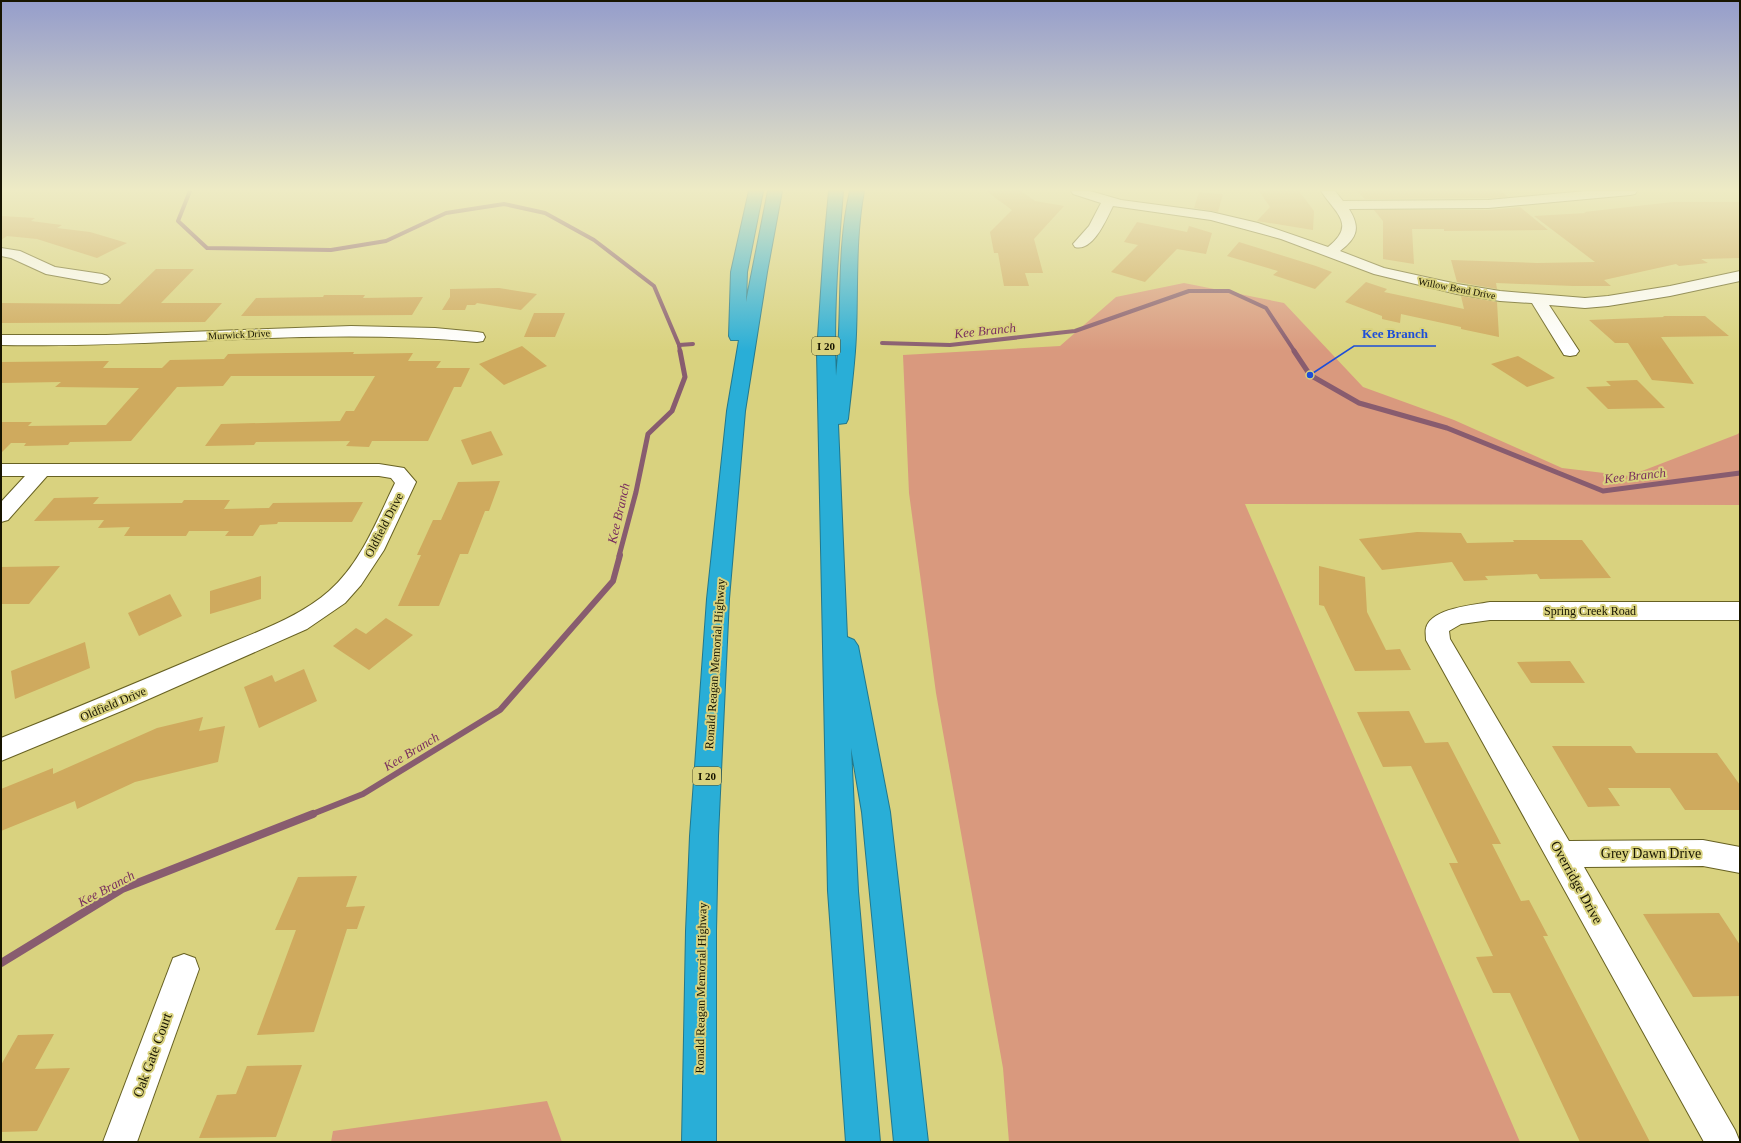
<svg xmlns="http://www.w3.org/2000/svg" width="1741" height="1143" viewBox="0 0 1741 1143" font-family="Georgia,serif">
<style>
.green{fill:#d9997e}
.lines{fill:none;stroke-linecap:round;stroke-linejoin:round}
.stream-far3{stroke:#885c6f;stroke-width:4}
.stream-far2{stroke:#885c6f;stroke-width:5}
.stream-far1{stroke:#885c6f;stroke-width:6}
.stream{stroke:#885c6f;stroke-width:8}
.building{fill:#cfaa5e}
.minor-casing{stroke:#676122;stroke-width:2}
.highway-casing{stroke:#23788c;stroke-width:2}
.minor{fill:#fff;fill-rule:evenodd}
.highway{fill:#29aed7;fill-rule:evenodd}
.labels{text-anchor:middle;stroke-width:4;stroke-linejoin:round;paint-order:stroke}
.far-street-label{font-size:10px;fill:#171400;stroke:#d9d27f}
.shield{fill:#d9d27f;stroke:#514d26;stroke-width:1}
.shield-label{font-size:11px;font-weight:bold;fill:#171400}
.street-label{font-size:12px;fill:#171400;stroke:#d9d27f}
.water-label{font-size:13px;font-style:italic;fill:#792e5e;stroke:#d9d27f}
.near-street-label{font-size:14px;fill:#171400;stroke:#d9d27f}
.leader{fill:none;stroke:#1d4ed8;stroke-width:1.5}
.callout-dot{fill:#1d4ed8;stroke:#d9d27f;stroke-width:1.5}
.callout-label{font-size:13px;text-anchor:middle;font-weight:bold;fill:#1d4ed8;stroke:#d9d27f;stroke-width:4;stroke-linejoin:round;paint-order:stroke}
</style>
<rect width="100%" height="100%" fill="#d9d27f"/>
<g class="green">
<polygon points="1184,283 1284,303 1363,387 1454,420 1562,468 1629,476 1738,434 1740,431 1740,505 1245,504 1520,1142 1009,1142 1003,1068 936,693 909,493 903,355 1060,346 1116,297"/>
<polygon points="547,1101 562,1142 331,1142 333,1131"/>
</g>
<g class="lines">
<g class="stream-far3">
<polyline points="190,191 178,221 207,248 331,250 386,241 446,213 504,204 545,213 594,240 654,286 679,345 680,352"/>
<polyline points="882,343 950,345 1075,331 1189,291 1229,291 1266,308 1295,352"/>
<polyline points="679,345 693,344"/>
</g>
<g class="stream-far2">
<polyline points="1294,351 1310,375 1359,403 1447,428 1603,491 1740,473"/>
<polyline points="619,556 636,492 648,434 672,411 685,377 680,351"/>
</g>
<polyline class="stream-far1" points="310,815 363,794 500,710 613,581 620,555"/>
<polyline class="stream" points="1,963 122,889 313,814"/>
</g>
<g class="building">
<polygon points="986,191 1021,191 1035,201 1064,206 1034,239 1043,273 1025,273 1029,286 1004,286 998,253 994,253 990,232 1012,210"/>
<polygon points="1259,191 1299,191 1314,211 1313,230 1257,221 1270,207"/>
<polygon points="1357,191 1501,191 1508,197 1488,198 1365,199"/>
<polygon points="1199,192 1223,194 1218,212 1194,208"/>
<polygon points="1673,202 1740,202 1740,258 1701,259 1708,263 1679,266 1676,264 1604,280 1611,286 1573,286 1496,283 1497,289 1457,282 1451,260 1537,263 1595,262 1534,216 1586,213 1584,212"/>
<polygon points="1520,207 1548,230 1444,231 1444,229 1412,229 1414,264 1383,259 1383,221 1374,210 1488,210"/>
<polygon points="1,216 35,218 31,221 62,225 57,228 90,232 127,243 97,258 37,239 7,236 1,240"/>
<polygon points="1137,222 1187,232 1189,226 1212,233 1206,254 1177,249 1145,282 1111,272 1138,245 1124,242"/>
<polygon points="1239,242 1316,266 1332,272 1315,289 1273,275 1278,271 1227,256"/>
<polygon points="156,269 194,269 161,303 222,303 205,322 1,323 1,303 120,304"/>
<polygon points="1366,282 1387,289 1384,292 1464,309 1461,296 1497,302 1499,337 1461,329 1461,327 1401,314 1400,323 1382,319 1382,316 1345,302"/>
<polygon points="499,288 537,294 521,310 477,303 475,305 467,305 465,310 442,310 450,297 450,289"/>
<polygon points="324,295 365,295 363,298 423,297 412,315 241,316 256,298 323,297"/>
<polygon points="534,313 565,313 555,337 524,337"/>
<polygon points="1663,316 1705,316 1729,336 1661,337 1694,384 1652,380 1628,343 1615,343 1589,320 1664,317"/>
<polygon points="522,346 547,366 504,385 479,364"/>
<polygon points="354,352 353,354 413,353 408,361 441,361 436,368 470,368 461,387 454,387 428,441 372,441 369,447 346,446 350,441 256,442 254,445 205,446 221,424 340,421 346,411 354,411 375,376 231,376 223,386 177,387 131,441 70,442 68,445 24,446 26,443 11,443 1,453 1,422 32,422 28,426 106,425 139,388 55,387 61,382 1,383 1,362 109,361 103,368 162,368 170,360 224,359 228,354"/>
<polygon points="1518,356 1555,378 1527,387 1491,364"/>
<polygon points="1637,380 1665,408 1608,409 1586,387 1611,386 1606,381"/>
<polygon points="491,431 503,455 472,465 461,440"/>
<polygon points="500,481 489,511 485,511 468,554 460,554 439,606 398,606 421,555 417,555 433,520 441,520 458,482"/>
<polygon points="99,497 93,504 182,503 184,500 230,500 224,509 269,508 273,503 363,502 352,522 278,522 277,524 260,525 253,536 225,536 229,531 189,531 186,536 124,536 130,527 98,528 104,520 34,521 54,498"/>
<polygon points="1417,532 1461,533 1467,543 1514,542 1513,540 1582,540 1611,578 1540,579 1537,574 1485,576 1488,580 1464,581 1452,562 1382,570 1359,539"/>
<polygon points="60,566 29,604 1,604 1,567"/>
<polygon points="1319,566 1365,577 1367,612 1386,650 1400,649 1411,670 1355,671 1324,606 1319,605"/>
<polygon points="261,576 261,599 210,614 210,591"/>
<polygon points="170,594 182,616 139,636 128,613"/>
<polygon points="386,618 413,635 369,670 333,646 356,628 366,634"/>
<polygon points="85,642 90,668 15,699 11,671"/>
<polygon points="1570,661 1585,683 1531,683 1517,662"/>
<polygon points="304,669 317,701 259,728 244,687 272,675 275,682"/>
<polygon points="1409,711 1425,743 1448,742 1501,844 1492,844 1521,901 1529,900 1548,936 1543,936 1650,1142 1580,1142 1510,993 1493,993 1476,957 1493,956 1449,863 1458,863 1411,766 1383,767 1357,712"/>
<polygon points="203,717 199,731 225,726 218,762 135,782 77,809 75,801 1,831 1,789 53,768 53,774 157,728"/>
<polygon points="1552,746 1631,746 1636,753 1717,753 1740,785 1740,810 1685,810 1670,788 1608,788 1620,806 1588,807"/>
<polygon points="357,876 346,907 365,906 357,929 347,929 314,1032 257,1035 296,930 275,930 298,877"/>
<polygon points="1719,913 1740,945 1740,996 1693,997 1643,914"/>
<polygon points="54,1034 35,1069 70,1068 37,1131 1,1132 1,1065 18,1035"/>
<polygon points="302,1065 276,1137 199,1138 217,1095 236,1094 247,1066"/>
</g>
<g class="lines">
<defs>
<g id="minor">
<path d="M1071,191h19l31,9 90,12 47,11 70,24c29,-23 7,-34 -7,-56h14l8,10 145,-1 98,-9h51l-2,3 -5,1 -142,13 -139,1c12,19 8,29 -9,42l44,17 73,16 43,7 85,7 23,-2 62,-10 70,-15v10l-70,15 -62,10 -23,2 -36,-3 30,46 -3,4 -6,1 -6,-1 -32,-52 -32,-2 -43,-7 -83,-20 -93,-35 -70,-19 -98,-14c-7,14 -20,46 -38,41l-2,-3 16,-18 12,-23 -28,-9z"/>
<polygon points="1,248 20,251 55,267 102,274 107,276 110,279 107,282 102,284 46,274 11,258 1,256"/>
<path d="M351,326l84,2 42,4 6,1 2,4 -2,4 -6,1c-159,-15 -317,6 -476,3v-10h105z"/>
<path d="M1,464h378l25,4 12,14 -32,68 -23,35 -16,18 -38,26 -183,81 -123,51v-23c71,-28 142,-58 213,-88 37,-16 85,-32 115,-59 32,-28 48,-71 66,-108l-4,-5 -12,-2h-332l-39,44 -7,2v-20l24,-26h-24z"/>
<path d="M1490,602h250v18h-250l-29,4 -12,7 1,8 119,202 134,-1 37,7v26l-37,-7 -119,1 151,263 5,12h-36l-278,-502c0,-4 -1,-9 0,-12 5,-20 48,-23 64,-26z"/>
<polygon points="184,954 195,958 199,969 137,1142 103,1142 173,958"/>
</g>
<g id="highway">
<polygon points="749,191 763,191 747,272 746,302 768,191 782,191 767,272 745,411 729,599 718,836 716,931 716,1142 682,1142 686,931 690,836 707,599 727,411 739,340 731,340 729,336 731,272"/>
<path d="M829,191h14c-5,61 -10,123 -7,185 7,-62 0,-125 14,-185h14c-9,48 -6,95 -8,143 -1,28 -5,57 -8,85l-2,4 -8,1 9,213 7,3 4,6 32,166 38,330h-34l-32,-330 -11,-64 7,143 22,251h-34l-18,-251 -11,-539 7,-106z"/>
</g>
</defs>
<use href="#minor" class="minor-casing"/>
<use href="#highway" class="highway-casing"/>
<use href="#minor" class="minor"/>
<use href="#highway" class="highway"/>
</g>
<linearGradient id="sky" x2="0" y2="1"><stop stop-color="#959dcb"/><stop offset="0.54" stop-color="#eeebc5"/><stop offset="1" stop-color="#eeebc5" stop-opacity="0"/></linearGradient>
<rect width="1741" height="351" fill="url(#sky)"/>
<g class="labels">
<g class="far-street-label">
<text transform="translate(1457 288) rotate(11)" y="4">Willow Bend Drive</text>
<text transform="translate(239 334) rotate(-3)" y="4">Murwick Drive</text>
</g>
<g class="shield">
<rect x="812" y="337" width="28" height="18" rx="3"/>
<rect x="693" y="767" width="28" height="18" rx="3"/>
</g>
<g class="shield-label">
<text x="826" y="350">I 20</text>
<text x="707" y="780">I 20</text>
</g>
<g class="street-label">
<text transform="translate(384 525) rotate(-63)" y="4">Oldfield Drive</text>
<text x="1590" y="615">Spring Creek Road</text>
<text transform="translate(715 664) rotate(-86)" y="4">Ronald Reagan Memorial Highway</text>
<text transform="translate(113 704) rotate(-23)" y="4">Oldfield Drive</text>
<text transform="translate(701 988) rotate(-89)" y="4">Ronald Reagan Memorial Highway</text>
</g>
<g class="water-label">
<text transform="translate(985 330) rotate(-6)" y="5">Kee Branch</text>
<text transform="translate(1635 475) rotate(-6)" y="5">Kee Branch</text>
<text transform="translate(618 513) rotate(-77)" y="5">Kee Branch</text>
<text transform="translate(411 751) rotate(-31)" y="5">Kee Branch</text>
<text transform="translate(106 888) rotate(-28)" y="5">Kee Branch</text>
</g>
<g class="near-street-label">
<text x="1651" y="858">Grey Dawn Drive</text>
<text transform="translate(1577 882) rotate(61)" y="5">Overridge Drive</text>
<text transform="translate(152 1055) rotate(-70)" y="5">Oak Gate Court</text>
</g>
</g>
<path class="leader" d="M1310 375L1354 346H1436"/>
<circle class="callout-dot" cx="1310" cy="375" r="4"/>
<g class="callout-label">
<text x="1395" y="338">Kee Branch</text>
</g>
<rect width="1741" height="1143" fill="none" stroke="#171400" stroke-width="4"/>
</svg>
